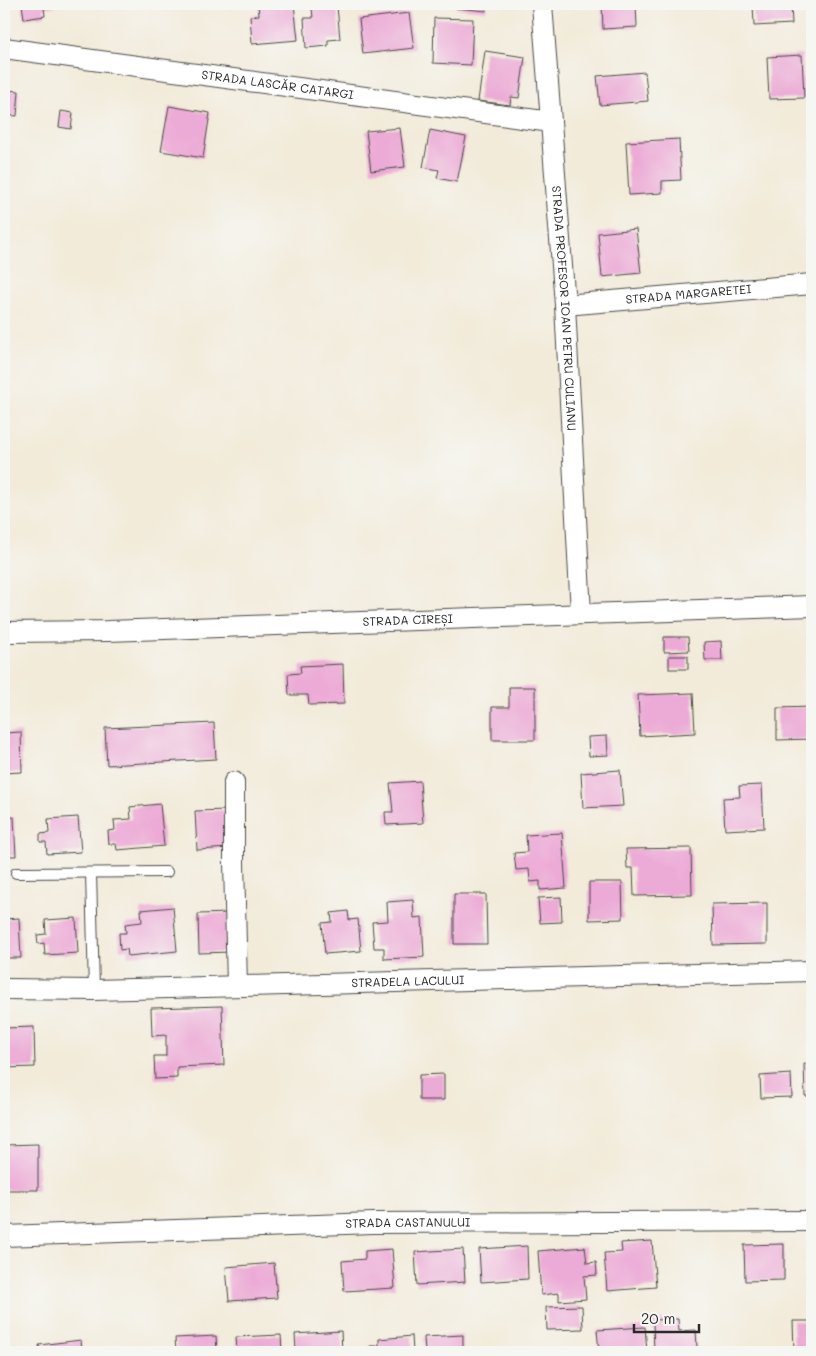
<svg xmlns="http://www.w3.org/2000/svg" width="816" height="1356" viewBox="0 0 816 1356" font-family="Mali,sans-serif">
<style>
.building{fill:#ecaad6}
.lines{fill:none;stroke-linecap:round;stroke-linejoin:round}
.service-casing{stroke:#494845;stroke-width:12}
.minor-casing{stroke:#494845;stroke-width:22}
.service{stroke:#fff;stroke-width:10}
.minor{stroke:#fff;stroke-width:20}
.labels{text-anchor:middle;stroke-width:4.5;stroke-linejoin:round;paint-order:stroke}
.street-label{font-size:12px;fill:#2b2b2b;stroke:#f6f6f2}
</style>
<rect width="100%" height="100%" fill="#f6f6f2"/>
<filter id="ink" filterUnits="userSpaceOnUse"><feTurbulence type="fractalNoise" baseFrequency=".02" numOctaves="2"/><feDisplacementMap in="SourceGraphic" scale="10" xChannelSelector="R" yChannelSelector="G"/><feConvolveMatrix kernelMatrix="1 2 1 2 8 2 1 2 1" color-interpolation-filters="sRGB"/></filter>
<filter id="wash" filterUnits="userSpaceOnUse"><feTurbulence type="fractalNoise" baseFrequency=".0096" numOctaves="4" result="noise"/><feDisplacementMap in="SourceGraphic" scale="20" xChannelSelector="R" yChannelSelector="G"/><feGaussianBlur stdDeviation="1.12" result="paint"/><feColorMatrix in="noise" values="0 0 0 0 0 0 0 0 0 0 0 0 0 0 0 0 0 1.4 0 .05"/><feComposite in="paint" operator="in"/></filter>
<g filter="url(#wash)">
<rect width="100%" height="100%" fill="#f2ebda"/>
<g id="blocks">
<g class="building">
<polygon points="22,4 56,4 56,6 44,8 45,16 24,19"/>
<polygon points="258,4 294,4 298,40 252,44 250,16 259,15"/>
<polygon points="456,4 487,4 486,11 456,8"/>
<polygon points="602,4 636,4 637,27 603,29"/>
<polygon points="753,4 791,4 792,24 754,26"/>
<polygon points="337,6 340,39 328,40 328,46 306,48 304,18 313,18 312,8"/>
<polygon points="409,13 414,48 363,54 359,19"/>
<polygon points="434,18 473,19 471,65 433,63"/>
<polygon points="485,51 525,57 519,98 511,97 510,105 478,101"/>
<polygon points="802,55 804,98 769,99 767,57"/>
<polygon points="645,72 648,101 600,105 597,76"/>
<polygon points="4,90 19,91 17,116 4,115"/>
<polygon points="169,106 210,113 203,158 161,151"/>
<polygon points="61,111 73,113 71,129 59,127"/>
<polygon points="400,128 405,167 371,171 366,131"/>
<polygon points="430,130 466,137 457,182 437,178 439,170 423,167"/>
<polygon points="679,139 681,180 662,181 662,193 629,195 626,142"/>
<polygon points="636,229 641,273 602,277 598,233"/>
<polygon points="664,637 688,637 689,651 664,652"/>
<polygon points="721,641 722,660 705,660 704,642"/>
<rect x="669" y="656" width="19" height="13"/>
<polygon points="343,664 344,704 309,705 308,695 289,695 288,674 301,673 300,666"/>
<polygon points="509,687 535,687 535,740 492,740 492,707 509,707"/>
<polygon points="693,693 695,733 640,736 638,695"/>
<polygon points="812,707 812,739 777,740 777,708"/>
<polygon points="214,723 216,759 107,765 105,728"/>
<polygon points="21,732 22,772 4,773 4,733"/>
<polygon points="607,736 608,755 589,756 588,737"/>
<polygon points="620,770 623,806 583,808 581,773"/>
<polygon points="420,781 423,823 386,825 385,812 393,812 390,783"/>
<polygon points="762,785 764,828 725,830 723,798 740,797 739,786"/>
<polygon points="160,804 164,846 117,850 116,844 109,844 108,831 115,830 114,820 131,819 130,807"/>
<polygon points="228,810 230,848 197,850 195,811"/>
<polygon points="14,817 16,856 4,856 4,818"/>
<polygon points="78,817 81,852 47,854 46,842 40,842 40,834 49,833 48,819"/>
<polygon points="562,833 566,888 540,890 540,881 530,882 529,869 516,870 514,853 527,852 526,835"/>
<polygon points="691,848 692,895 634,896 633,868 627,868 626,849"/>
<polygon points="589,882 622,882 623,919 589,920"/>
<polygon points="454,894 486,894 487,944 454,944"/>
<polygon points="561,897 562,922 540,923 538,898"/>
<polygon points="413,900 414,918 422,917 424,957 384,959 384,948 374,948 372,922 388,921 387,902"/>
<polygon points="767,903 767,944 713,945 712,904"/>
<polygon points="173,907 177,951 128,956 127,949 120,950 119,933 126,933 125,924 142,922 141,910"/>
<polygon points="348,911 349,920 358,919 361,951 325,954 322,923 332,922 331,913"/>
<polygon points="230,913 232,952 199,953 198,914"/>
<polygon points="19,918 21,958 4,958 4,919"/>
<polygon points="76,918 78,953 45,955 44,943 38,944 37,935 46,934 45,920"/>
<polygon points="222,1006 224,1065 177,1067 177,1078 155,1079 154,1056 166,1056 166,1035 152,1036 151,1008"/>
<polygon points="34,1027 35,1067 5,1068 4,1028"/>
<polygon points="804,1064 812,1064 812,1096 805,1096"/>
<polygon points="444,1074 444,1100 419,1100 419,1075"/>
<polygon points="791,1074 792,1097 761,1098 760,1076"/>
<polygon points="38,1144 38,1190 4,1190 4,1145"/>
<polygon points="652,1241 656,1287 607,1291 604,1253 622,1252 621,1243"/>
<polygon points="784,1244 784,1280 745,1281 744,1245"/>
<polygon points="527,1246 528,1279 481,1282 479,1249"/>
<polygon points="810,1246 812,1246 812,1273 811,1273"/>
<polygon points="585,1247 587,1263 596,1262 597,1275 584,1276 586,1299 559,1301 559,1293 541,1295 538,1251"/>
<polygon points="392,1249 395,1288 344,1291 342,1261 365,1259 365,1251"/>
<polygon points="463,1249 465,1282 417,1285 415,1252"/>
<polygon points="274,1263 277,1298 229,1301 226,1267"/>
<polygon points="582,1306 583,1329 547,1330 546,1307"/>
<polygon points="678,1319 679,1331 696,1330 697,1348 711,1348 712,1352 654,1352 653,1320"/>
<polygon points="793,1321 812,1321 812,1352 794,1352"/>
<polygon points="645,1327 647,1352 599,1352 597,1330"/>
<polygon points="341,1331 342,1352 296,1352 295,1334"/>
<polygon points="281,1335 282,1352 237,1352 236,1337"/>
<polygon points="463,1335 463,1352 425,1352 424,1337"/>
<polygon points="216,1336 217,1352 176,1352 175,1338"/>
<polygon points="412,1336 413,1352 370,1352 370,1346 379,1346 379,1339"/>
<polygon points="81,1340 82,1352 40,1352 39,1345"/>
</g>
</g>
</g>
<g filter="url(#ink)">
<use href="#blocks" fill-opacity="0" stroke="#494845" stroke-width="1"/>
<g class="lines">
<defs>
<g id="service">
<polyline points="16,873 167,872"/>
<polyline points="91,873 94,990"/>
</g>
<g id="minor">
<path id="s1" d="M542,4l23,301 16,309"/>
<path id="s2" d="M4,48l547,74"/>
<path id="s3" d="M565,305l247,-21"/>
<path id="s4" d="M4,632l104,-1 704,-25"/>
<polyline points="234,782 234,862 237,986"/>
<path id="s5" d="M4,989l90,1 718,-19"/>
<path id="s6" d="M4,1236l369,-13 439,-2"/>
</g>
</defs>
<use href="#service" class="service-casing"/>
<use href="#minor" class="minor-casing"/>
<use href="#service" class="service"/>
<use href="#minor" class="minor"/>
</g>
</g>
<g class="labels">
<g class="street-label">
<text dy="4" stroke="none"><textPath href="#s2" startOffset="276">STRADA LASCĂR CATARGI</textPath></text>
<text dy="4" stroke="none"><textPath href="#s3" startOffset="124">STRADA MARGARETEI</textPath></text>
<text dy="4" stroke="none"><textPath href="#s1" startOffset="305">STRADA PROFESOR IOAN PETRU CULIANU</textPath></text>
<text dy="4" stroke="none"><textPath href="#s4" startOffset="404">STRADA CIREȘI</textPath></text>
<text dy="4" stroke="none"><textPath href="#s5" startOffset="404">STRADELA LACULUI</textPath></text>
<text dy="4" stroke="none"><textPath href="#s6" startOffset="404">STRADA CASTANULUI</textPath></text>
</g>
</g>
<rect width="816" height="1356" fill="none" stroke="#f6f6f2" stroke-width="20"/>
<path d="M634 1324v8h65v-8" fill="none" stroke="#2b2b2b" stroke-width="2.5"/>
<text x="641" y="1324" font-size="15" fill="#2b2b2b" stroke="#f6f6f2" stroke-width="4" paint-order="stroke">20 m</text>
</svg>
